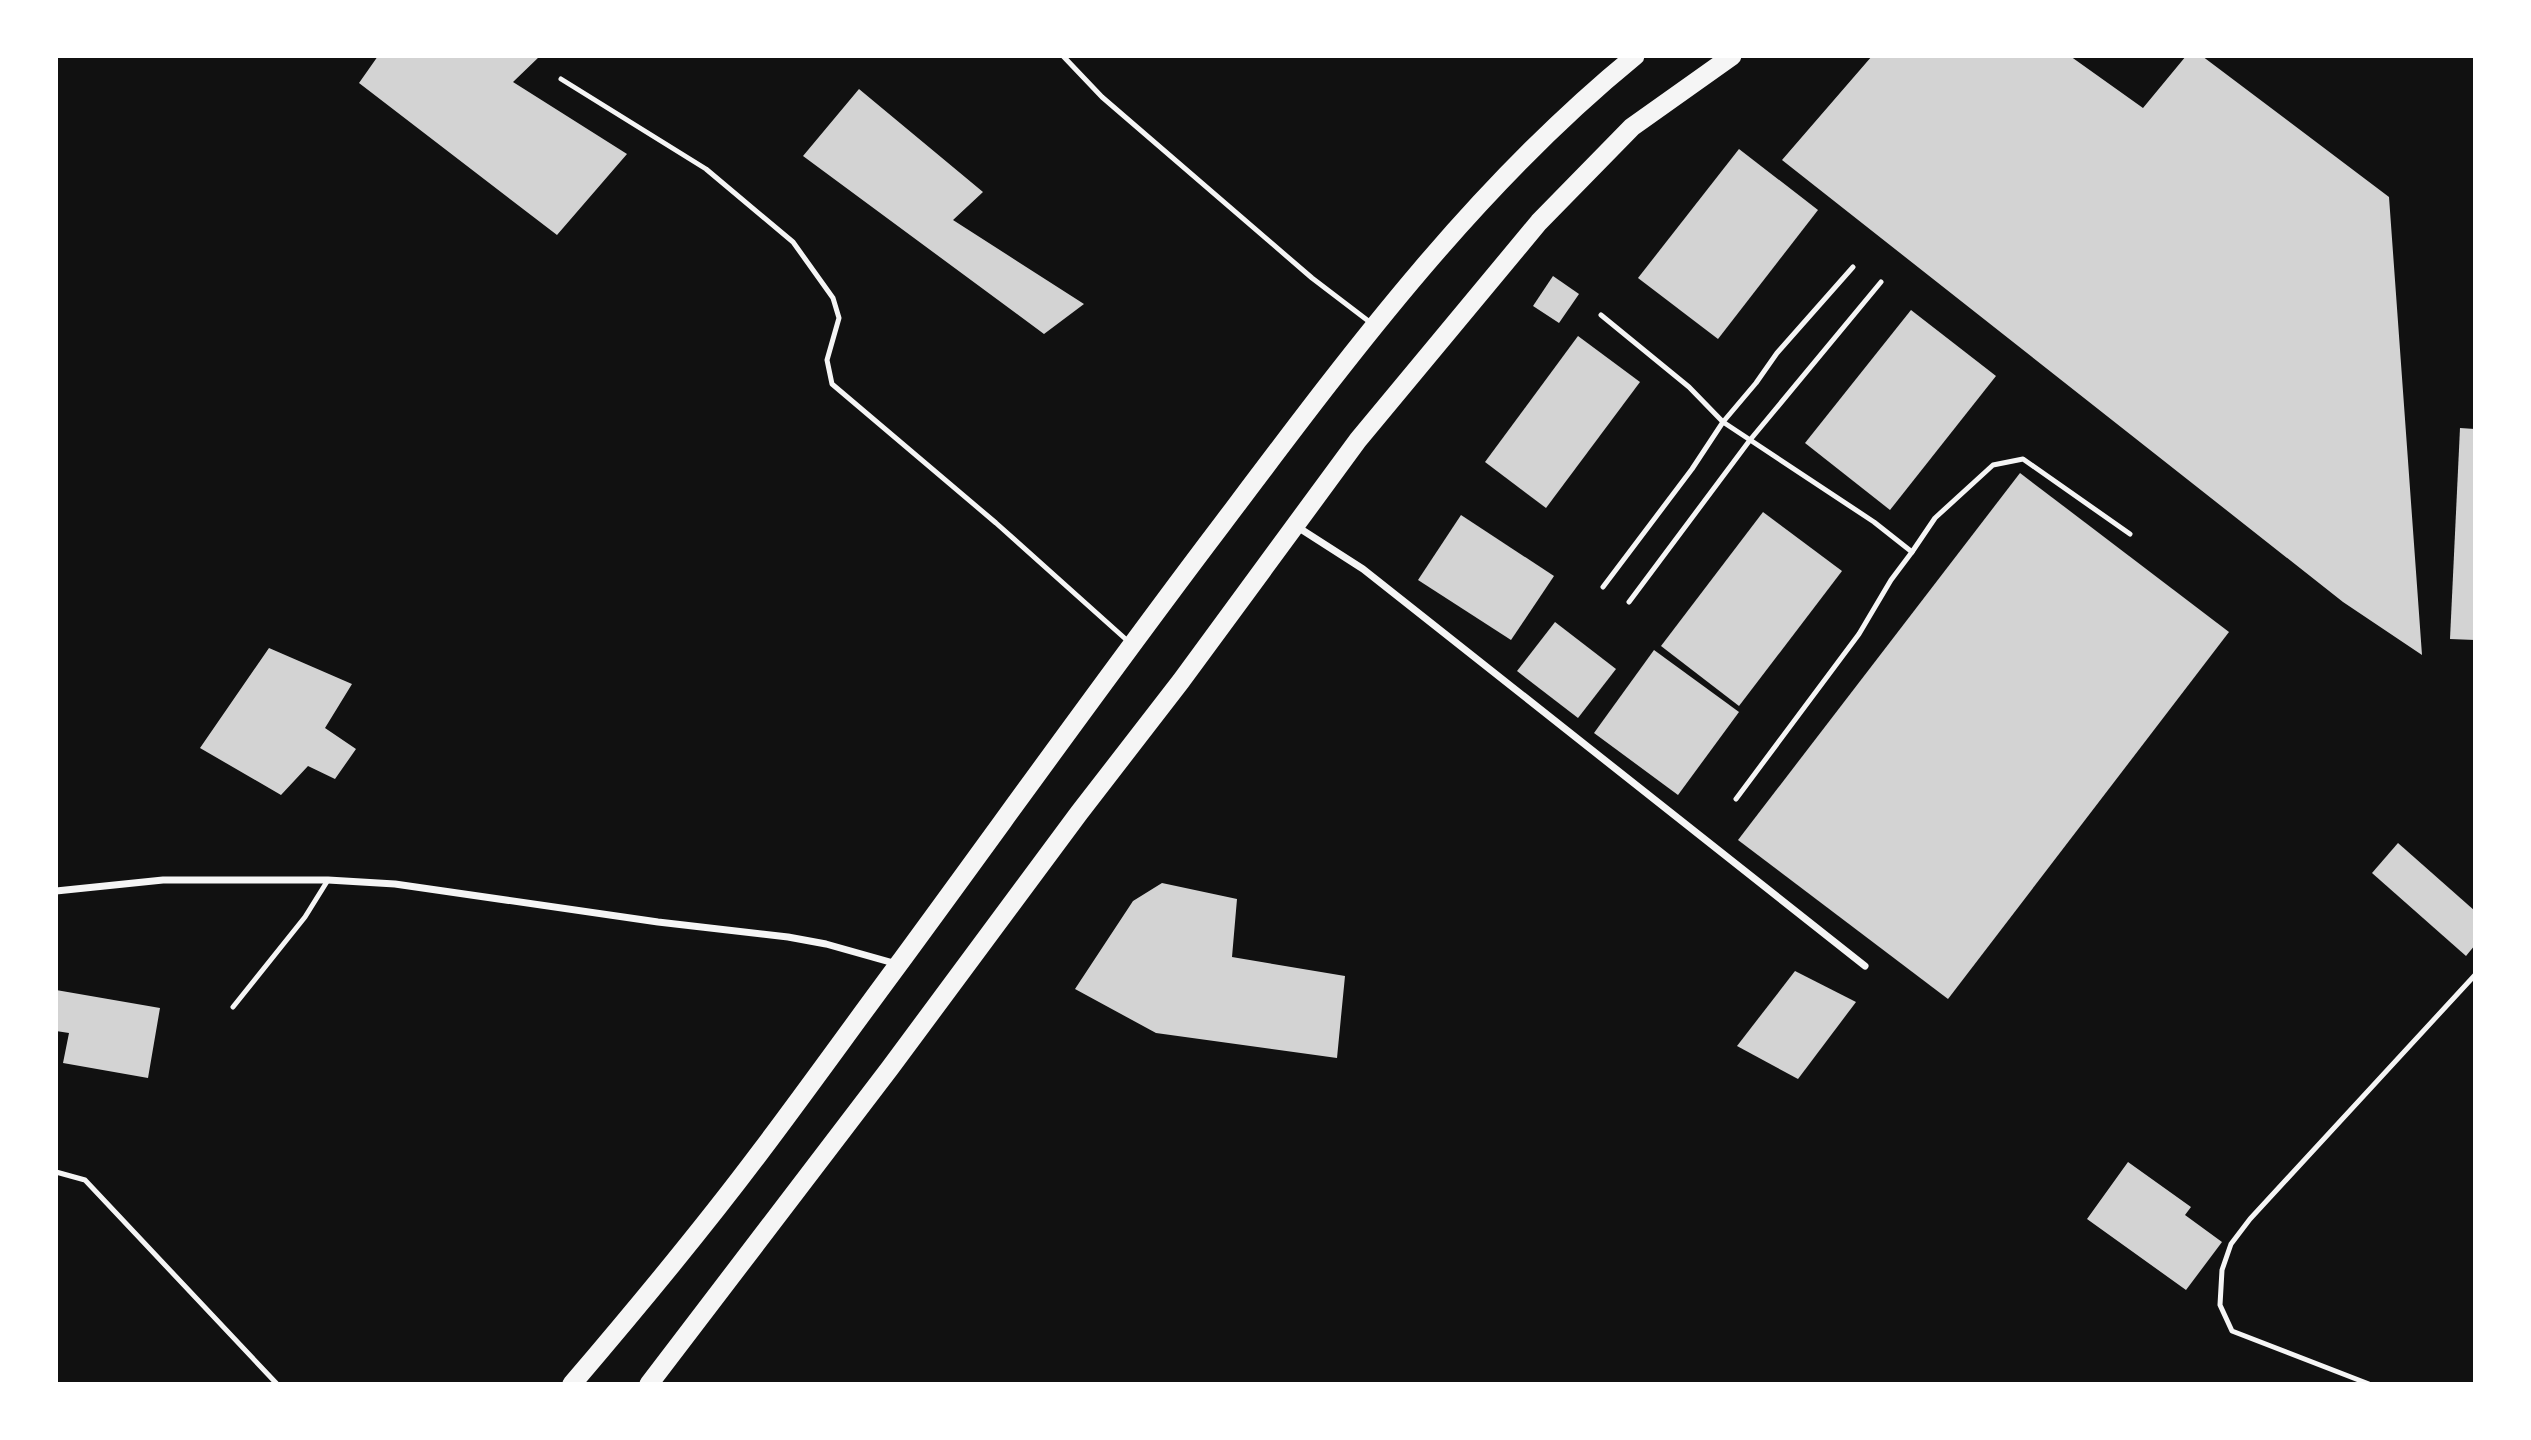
<svg xmlns="http://www.w3.org/2000/svg" width="2531" height="1440" viewBox="0 0 2531 1440" font-family="'Asap Condensed',sans-serif">
<style>
.building{fill:#d3d3d3}
.lines{fill:none;stroke-linecap:round;stroke-linejoin:round}
.service{stroke:#f5f5f5;stroke-width:5}
.minor{stroke:#f5f5f5;stroke-width:7}
.trunk{stroke:#f5f5f5;stroke-width:19}
</style>
<rect width="100%" height="100%" fill="#111"/>
<g class="building">
<polygon points="378,56 540,56 513,82 627,154 557,235 359,83"/>
<polygon points="1872,56 2070,56 2143,108 2186,56 2202,56 2389,197 2422,655 2343,602 1782,160"/>
<polygon points="859,89 983,192 953,220 1084,304 1044,334 803,156"/>
<polygon points="1739,149 1818,210 1718,339 1638,278"/>
<polygon points="1553,276 1579,294 1559,323 1533,306"/>
<polygon points="1911,310 1996,376 1890,510 1805,443"/>
<polygon points="1578,336 1640,382 1546,508 1485,462"/>
<polygon points="2460,428 2475,429 2475,640 2450,639"/>
<polygon points="2020,473 2229,632 1948,999 1738,840"/>
<polygon points="1763,512 1842,571 1739,706 1661,646"/>
<polygon points="1461,515 1554,576 1511,640 1418,580"/>
<polygon points="1555,622 1616,669 1578,718 1517,671"/>
<polygon points="269,648 352,684 325,728 356,749 335,779 308,766 281,795 200,748"/>
<polygon points="1654,650 1739,712 1678,795 1594,733"/>
<polygon points="2398,843 2475,911 2475,945 2466,956 2372,873"/>
<polygon points="1162,883 1237,899 1232,957 1345,976 1337,1058 1156,1033 1075,989 1133,901"/>
<polygon points="1795,971 1856,1002 1798,1079 1737,1046"/>
<polygon points="56,990 160,1008 148,1078 63,1063 69,1033 56,1031"/>
<polygon points="2128,1162 2191,1207 2185,1215 2222,1242 2186,1290 2087,1219"/>
</g>
<g class="lines">
<g class="service">
<polyline points="1063,56 1102,97 1312,278 1371,323"/>
<polyline points="561,79 706,169 793,242 833,298 839,318 827,360 832,384 996,523 1130,643"/>
<polyline points="1601,315 1689,387 1723,422 1874,522 1912,552 1891,580 1859,634 1736,799"/>
<polyline points="1912,552 1935,518 1993,465 2023,459 2130,534"/>
<polyline points="1603,587 1692,469 1723,422 1756,383 1777,353 1853,267"/>
<polyline points="1629,602 1750,440 1881,282"/>
<polyline points="233,1007 305,917 328,880"/>
<polyline points="56,1172 85,1180 277,1384"/>
<polyline points="2369,1384 2232,1331 2220,1305 2222,1270 2231,1244 2250,1219 2475,975"/>
</g>
<g class="minor">
<polyline points="1296,526 1363,569 1865,966"/>
<polyline points="56,891 163,880 328,880 395,884 658,922 788,937 826,944 897,964"/>
</g>
<g class="trunk">
<path d="M572,1384c65,-76 129,-153 189,-233 46,-61 91,-124 137,-186 108,-147 214,-296 325,-442 125,-166 249,-334 412,-467"/>
<polyline points="649,1384 890,1068 1079,813 1181,681 1358,440 1539,222 1632,127 1732,56"/>
</g>
</g>
<rect width="2531" height="1440" fill="none" stroke="#ffffff" stroke-width="116"/>
</svg>
